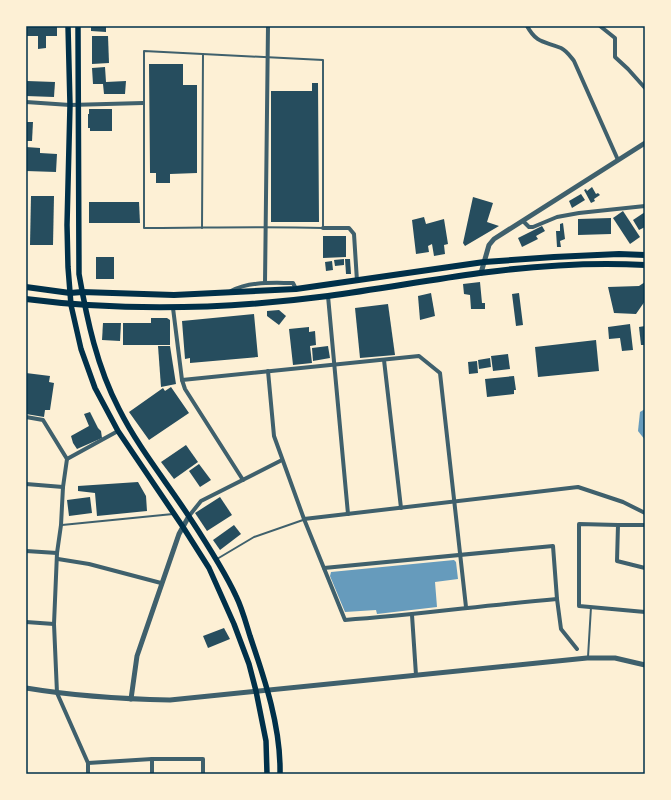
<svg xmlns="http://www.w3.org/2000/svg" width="671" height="800" viewBox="0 0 671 800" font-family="'Archivo Narrow',sans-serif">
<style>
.water{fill:#669bbc}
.building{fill:#264d5e}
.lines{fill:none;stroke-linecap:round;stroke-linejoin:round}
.service{stroke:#3f606c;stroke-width:2}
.minor{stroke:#3f606c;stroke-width:4}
.tertiary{stroke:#3f606c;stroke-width:5}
.secondary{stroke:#003049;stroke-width:5.5}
.primary{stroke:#003049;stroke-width:6}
.neatline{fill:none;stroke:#003049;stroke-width:1.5}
</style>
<rect width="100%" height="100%" fill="#fdf0d5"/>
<g class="water">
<polygon points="645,409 645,440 638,431 640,412"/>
<polygon points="454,560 456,562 458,579 435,582 437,607 377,614 376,610 345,612 330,576 331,572"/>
</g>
<g class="building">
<polygon points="26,26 57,26 57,36 46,36 46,48 38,49 38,36 26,36"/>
<polygon points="91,26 106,26 106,32 91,31"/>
<polygon points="92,36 108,36 109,63 92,64"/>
<polygon points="149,64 183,64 183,85 197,85 197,173 170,174 170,183 156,183 156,173 150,173"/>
<polygon points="105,67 106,82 126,81 125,94 104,94 103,84 93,84 92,68"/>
<polygon points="27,81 55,82 54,97 26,96"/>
<polygon points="312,83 318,83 319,222 271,222 271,91 312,91"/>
<polygon points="89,109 112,109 112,131 90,131 90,128 88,128 88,114 89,114"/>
<polygon points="26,122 33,122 32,141 26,141"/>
<polygon points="26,147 40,148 40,153 57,154 56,172 26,171"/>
<polygon points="592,187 596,194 598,193 600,195 594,199 595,201 591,203 584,190 586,189 587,191"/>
<polygon points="581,194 585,200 572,208 569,201"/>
<polygon points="31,196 54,196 53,245 30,245"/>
<polygon points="473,197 493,203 487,222 499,226 465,246 463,243"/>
<polygon points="89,202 139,202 140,223 89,223"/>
<polygon points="623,211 640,237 630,244 613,218"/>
<polygon points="645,212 645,227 639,230 633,220"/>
<polygon points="424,217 426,224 444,219 448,244 444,245 445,254 434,256 432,244 428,246 429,252 416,254 412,220"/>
<polygon points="611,218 611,234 578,235 578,219"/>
<polygon points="563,223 565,239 560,241 561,247 557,247 556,231 560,231 560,224"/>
<polygon points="542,226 545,231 536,236 538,239 522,247 518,238"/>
<polygon points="323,236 346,236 346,257 323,258"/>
<rect x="96" y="257" width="18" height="22"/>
<polygon points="344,259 344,265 335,266 334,260"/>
<polygon points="345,259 350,259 351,274 346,274"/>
<polygon points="332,261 333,270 326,271 325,262"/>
<polygon points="480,282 482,303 485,303 485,309 471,309 470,295 464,294 463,284"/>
<polygon points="645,282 645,301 636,314 614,313 608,287 639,286"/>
<polygon points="431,293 435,316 420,320 418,296"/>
<polygon points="519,293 523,325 516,326 512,294"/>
<polygon points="388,304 395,355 360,358 355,308"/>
<polygon points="279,310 286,316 279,325 267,316 267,311"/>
<polygon points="254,314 258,357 190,363 190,358 185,359 182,321"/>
<polygon points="151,318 167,318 170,320 170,345 123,345 123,323 151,323"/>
<polygon points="103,323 121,323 120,341 102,340"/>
<polygon points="630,324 633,350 622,351 620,338 609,339 608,327"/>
<polygon points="645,326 645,345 641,345 639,327"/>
<polygon points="309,327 309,332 315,331 316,345 310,346 312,363 293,365 289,329"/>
<polygon points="596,340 599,371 538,377 535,347"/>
<polygon points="158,346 170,346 176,384 161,387"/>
<polygon points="328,346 330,358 313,361 312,348"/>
<polygon points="508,354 510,369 493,371 491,356"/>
<polygon points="490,358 491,367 479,369 478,360"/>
<polygon points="477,361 478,373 469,374 468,362"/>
<polygon points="26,373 50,376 49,382 54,383 50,410 45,410 44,417 26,414"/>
<polygon points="514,376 516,390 514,390 514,394 487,397 485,379"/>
<polygon points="171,387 189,413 149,440 129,412 163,388 165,391"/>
<polygon points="90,412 98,428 101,431 102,438 77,449 73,443 71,436 89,426 84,414"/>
<polygon points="186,445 198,462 174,479 161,462"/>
<polygon points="199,464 211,480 200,487 189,471"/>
<polygon points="138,482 146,496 147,511 97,516 95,493 78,491 78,486"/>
<polygon points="90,497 92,513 69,516 67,500"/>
<polygon points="220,497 232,515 207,531 195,513"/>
<polygon points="234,525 241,534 220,550 213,540"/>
<polygon points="224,628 230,639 208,648 203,636"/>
</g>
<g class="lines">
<g class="service">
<path d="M144,51l179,9v168c-60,-2 -119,0 -179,0z"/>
<polyline points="202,228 203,54"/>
<polyline points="62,525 173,514"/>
<polyline points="217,559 254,537 303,520"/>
<polyline points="588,657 591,607"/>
</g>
<g class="minor">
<path d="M527,26c10,18 17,15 34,22 6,3 9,8 13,13l44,99"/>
<polyline points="600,26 615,38 615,57 628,69 645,88"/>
<polyline points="26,102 70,105 143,103"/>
<polyline points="523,221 529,227 533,227 557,217 579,213 645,206"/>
<polyline points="323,228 349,228 354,234 357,281"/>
<polyline points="265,283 268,26"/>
<path d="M231,291c19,-10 41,-8 62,-8l3,6"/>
<polyline points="328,296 348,514"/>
<polyline points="173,308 182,380 185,389 243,480"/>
<polyline points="384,360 401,508"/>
<path d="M268,371l6,65 30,83 41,101c71,-5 141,-15 212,-21"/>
<polyline points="182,380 419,356 440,373 466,607"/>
<polyline points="26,417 43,420 67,459 63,487 61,525 57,553 54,624 57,693 88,763 88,774"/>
<polyline points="67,459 118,431"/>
<polyline points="26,484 63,487"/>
<polyline points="189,516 201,501 282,460"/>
<polyline points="304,519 578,487 623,502 645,513"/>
<polyline points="618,525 645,525"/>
<polyline points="26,551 57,553"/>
<polyline points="58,559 89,564 161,583"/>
<polyline points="324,568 553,546 557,599 561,629 577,649"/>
<polyline points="645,568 617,561 618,525 579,524 579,606 645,612"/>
<polyline points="412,615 416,675"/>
<polyline points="26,622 54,624"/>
<polyline points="88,763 152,759 203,759 203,774"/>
<polyline points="152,774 152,759"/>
</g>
<g class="tertiary">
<polyline points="481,273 489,245 494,239 645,143"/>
<path d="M26,688c48,8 96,11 144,12l417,-42h28l30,7"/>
<polyline points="131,699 137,656 179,534 189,516"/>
</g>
<g class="secondary">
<polyline points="68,26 70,105 67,225 68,267 71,305 81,349 95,388 118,431 183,527 209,568 234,624 249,664 256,691 266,741 267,774"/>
<path d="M78,26l1,248c8,46 18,93 40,135 19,38 46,71 69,106 17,26 35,53 48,81 6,12 10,27 14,40 15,44 31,91 30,138"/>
</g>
<g class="primary">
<polyline points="26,287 70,293 82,292 174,295 296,289 484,262 554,257 619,254 645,255"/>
<path d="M26,299c100,13 202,10 302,-3 51,-7 101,-16 152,-23 53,-7 111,-11 165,-8"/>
</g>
</g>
<rect width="671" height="800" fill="none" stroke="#fdf0d5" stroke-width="54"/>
<rect x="27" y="27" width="617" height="746" class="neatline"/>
</svg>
